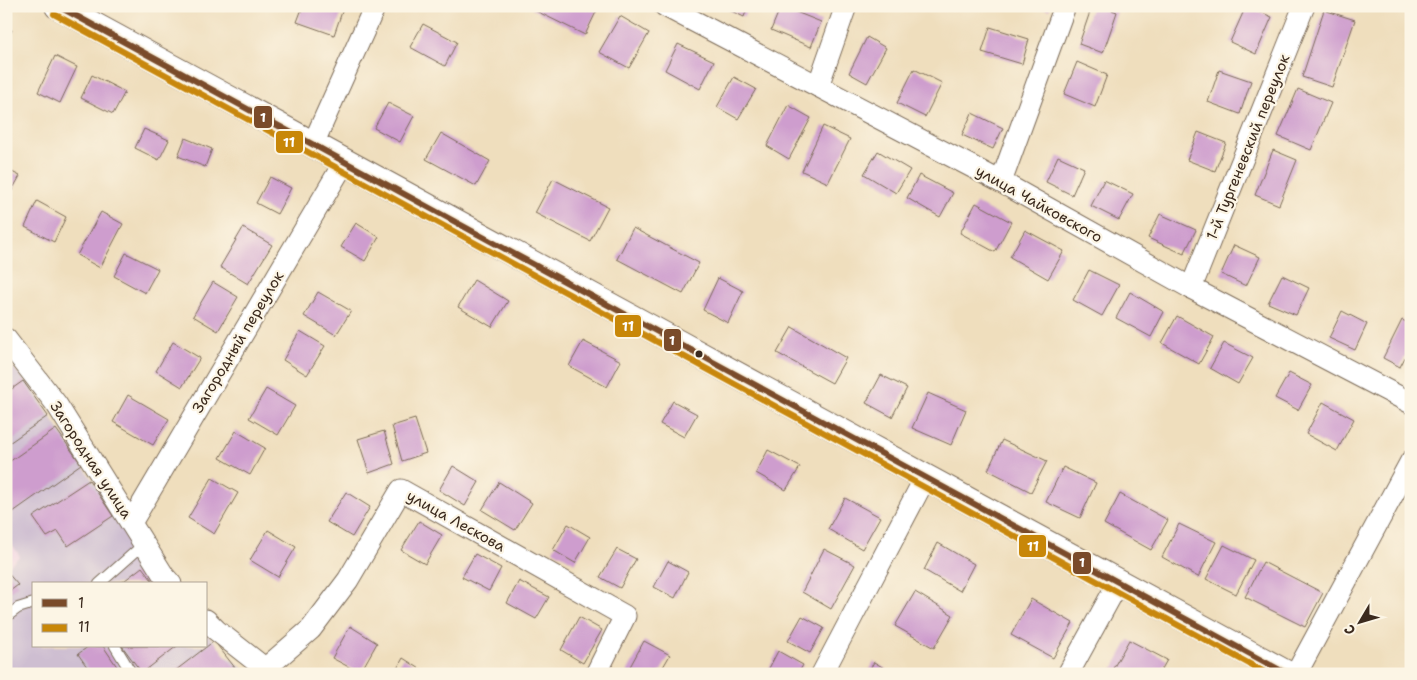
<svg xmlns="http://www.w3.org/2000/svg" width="1417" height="680" viewBox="0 0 1417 680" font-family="'Shantell Sans',sans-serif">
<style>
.built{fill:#f1d0e4}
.industrial{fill:#cebed1}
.building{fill:#ce9dce}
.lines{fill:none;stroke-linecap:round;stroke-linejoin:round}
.service-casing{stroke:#7a6956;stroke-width:12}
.minor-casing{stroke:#7a6956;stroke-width:23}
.tertiary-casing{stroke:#7a6956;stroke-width:28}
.service{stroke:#fff;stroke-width:10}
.minor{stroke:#fff;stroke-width:21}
.tertiary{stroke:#fff;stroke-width:26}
.bus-1-casing{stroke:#fcf5e5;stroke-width:10}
.bus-2-casing{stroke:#fcf5e5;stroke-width:10}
.bus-1{stroke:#7a4b2a;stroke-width:6}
.bus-2{stroke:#c88708;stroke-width:6}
.bus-dot{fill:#3b2a1e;stroke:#fcf5e5;stroke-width:2}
.labels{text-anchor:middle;stroke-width:4.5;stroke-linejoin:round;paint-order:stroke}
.street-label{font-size:15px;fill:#3b2a1e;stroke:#fcf5e5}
.line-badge{stroke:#fcf5e5;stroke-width:2}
.badge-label{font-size:14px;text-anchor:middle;font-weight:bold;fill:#fff}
</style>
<rect width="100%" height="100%" fill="#fcf5e5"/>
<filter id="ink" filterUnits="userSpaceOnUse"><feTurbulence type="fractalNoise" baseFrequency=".02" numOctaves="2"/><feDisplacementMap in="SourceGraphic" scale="10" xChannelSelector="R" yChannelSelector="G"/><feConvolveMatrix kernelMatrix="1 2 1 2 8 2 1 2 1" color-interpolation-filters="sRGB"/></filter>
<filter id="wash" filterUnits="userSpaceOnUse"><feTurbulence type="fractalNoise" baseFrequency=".0096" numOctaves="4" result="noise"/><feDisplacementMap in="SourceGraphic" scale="20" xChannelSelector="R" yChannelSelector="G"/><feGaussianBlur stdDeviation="1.12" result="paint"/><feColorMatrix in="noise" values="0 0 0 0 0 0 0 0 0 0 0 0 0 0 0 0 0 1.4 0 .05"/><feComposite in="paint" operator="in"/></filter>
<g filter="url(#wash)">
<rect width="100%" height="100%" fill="#efdebd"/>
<polygon class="built" points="6,536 20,556 6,568"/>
<polygon class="industrial" points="6,360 28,383 109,505 143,564 159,584 34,584 34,646 206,646 206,633 214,641 225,655 250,674 6,674 6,568 20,556 6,536"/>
<g id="blocks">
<g class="building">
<polygon points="303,6 344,6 334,35 297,22"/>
<polygon points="534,6 590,6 597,10 585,35 532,9"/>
<polygon points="721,6 748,6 744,17"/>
<polygon points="781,6 821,22 811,47 771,30"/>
<polygon points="1038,6 1050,6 1049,10"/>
<polygon points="1092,6 1101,6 1117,12 1103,53 1079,44"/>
<polygon points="1246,6 1272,17 1256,54 1230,42"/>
<polygon points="1324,10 1355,20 1332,87 1302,77"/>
<polygon points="620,16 649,33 629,68 599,52"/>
<polygon points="423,24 457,42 445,66 410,47"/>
<polygon points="990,27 1029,39 1022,64 982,52"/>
<polygon points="6,28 12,30 6,43"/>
<polygon points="867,37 886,48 867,83 849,73"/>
<polygon points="678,44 714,61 700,89 665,70"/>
<polygon points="55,56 77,67 60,103 38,92"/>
<polygon points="1077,62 1107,75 1095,107 1064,94"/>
<polygon points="914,69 942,83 925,117 897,103"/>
<polygon points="1219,70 1251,81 1240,114 1208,102"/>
<polygon points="92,75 125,92 113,114 81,98"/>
<polygon points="734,77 756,89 738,119 717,107"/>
<polygon points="1298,89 1331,103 1311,150 1278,136"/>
<polygon points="388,103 414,116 400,142 374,128"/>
<polygon points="788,105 811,118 789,159 767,146"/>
<polygon points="972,113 1003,128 993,149 962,135"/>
<polygon points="823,126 850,139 828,183 802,171"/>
<polygon points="144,129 169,140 159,160 135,148"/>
<polygon points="1198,132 1226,143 1215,171 1187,160"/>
<polygon points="441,133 490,161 476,186 426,159"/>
<polygon points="185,138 212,149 205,167 178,156"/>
<polygon points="1273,150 1297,160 1279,205 1255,195"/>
<polygon points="878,151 910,170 896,193 864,174"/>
<polygon points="1058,156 1084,168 1072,195 1046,182"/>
<polygon points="6,169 20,176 6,201"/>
<polygon points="919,175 953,193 940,217 907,198"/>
<polygon points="270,177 291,188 277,214 256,203"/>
<polygon points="553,179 608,207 590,241 535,213"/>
<polygon points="1104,180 1133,194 1119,220 1091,206"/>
<polygon points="37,201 66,217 54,242 25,227"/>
<polygon points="976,203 1011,222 995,252 960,233"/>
<polygon points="101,212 123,224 100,268 77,255"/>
<polygon points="1160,214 1196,230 1184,254 1148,238"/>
<polygon points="356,223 379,237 365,261 341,247"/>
<polygon points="243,228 272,245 248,284 220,267"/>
<polygon points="633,228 699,263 683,294 617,259"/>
<polygon points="1025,230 1064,251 1048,279 1010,257"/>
<polygon points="1234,245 1260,257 1246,286 1221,274"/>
<polygon points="126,253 158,269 145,293 114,276"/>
<polygon points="1089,270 1119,285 1102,316 1073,300"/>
<polygon points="1282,275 1309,288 1296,315 1268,303"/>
<polygon points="718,278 743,291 728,323 703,310"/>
<polygon points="474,280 508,301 492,327 458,307"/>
<polygon points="213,282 238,297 218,331 193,316"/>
<polygon points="318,292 351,311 336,335 304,316"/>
<polygon points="1130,292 1164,312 1151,337 1116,318"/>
<polygon points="1342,311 1367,324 1355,350 1329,338"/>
<polygon points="1177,316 1214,337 1199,364 1162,343"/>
<polygon points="1402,320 1411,324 1411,346 1400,367 1383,358"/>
<polygon points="792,327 846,358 832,383 777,353"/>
<polygon points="300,331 325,346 307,375 283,360"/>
<polygon points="583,341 621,361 607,387 569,366"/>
<polygon points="173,342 200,358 182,387 156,371"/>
<polygon points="1224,343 1253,358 1238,384 1210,368"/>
<polygon points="1289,373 1312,385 1298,410 1275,398"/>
<polygon points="881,375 907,388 892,417 866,403"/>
<polygon points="23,381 48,416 6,445 6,393"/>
<polygon points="266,389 295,406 278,435 249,418"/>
<polygon points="928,393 966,410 951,445 912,428"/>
<polygon points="128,395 169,419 153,445 113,422"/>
<polygon points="673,401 697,414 684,437 660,424"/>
<polygon points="1323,402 1354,419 1337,451 1306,434"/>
<polygon points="415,419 426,453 402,461 392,426"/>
<polygon points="56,429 81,464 13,512 6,502 6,464"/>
<polygon points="236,431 265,448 250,475 220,458"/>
<polygon points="384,431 394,464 369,473 358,439"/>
<polygon points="1002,440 1047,461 1031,492 988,470"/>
<polygon points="768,450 800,467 786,490 756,473"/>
<polygon points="453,466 479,482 465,506 439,490"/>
<polygon points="1063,467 1096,483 1080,518 1046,502"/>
<polygon points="212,478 238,493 214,534 188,518"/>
<polygon points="89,480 113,516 68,546 58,531 47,537 33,517"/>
<polygon points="499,482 532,503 515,530 482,510"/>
<polygon points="346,492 370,507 352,537 327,522"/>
<polygon points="1120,494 1168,520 1151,550 1104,524"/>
<polygon points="845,498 880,517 862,549 828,529"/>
<polygon points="419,521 442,535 425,564 401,550"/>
<polygon points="568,524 590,537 575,563 553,550"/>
<polygon points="1179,524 1216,542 1198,577 1162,557"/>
<polygon points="268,530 296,547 278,577 250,560"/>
<polygon points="938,543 974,564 960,591 924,570"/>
<polygon points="1224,545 1254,560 1236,594 1206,579"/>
<polygon points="617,549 636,559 620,588 600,577"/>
<polygon points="824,549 855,565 831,609 802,592"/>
<polygon points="475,554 501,568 489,591 462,577"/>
<polygon points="668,561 688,572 675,598 654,587"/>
<polygon points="1263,562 1323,593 1305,627 1245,597"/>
<polygon points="142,567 155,584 120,584"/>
<polygon points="6,571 18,585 6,594"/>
<polygon points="519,581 549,597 536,619 507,603"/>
<polygon points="915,592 953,615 934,648 895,626"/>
<polygon points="1031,599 1073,623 1053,658 1011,635"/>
<polygon points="802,616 824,628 810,653 788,641"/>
<polygon points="579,617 602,630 583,663 561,650"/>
<polygon points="350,626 377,643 360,673 332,658"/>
<polygon points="1129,640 1167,660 1159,674 1110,674"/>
<polygon points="214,641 236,669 231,674 171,674"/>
<polygon points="644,641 670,655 659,674 626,674"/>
<polygon points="89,646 103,646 122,674 92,674 78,654"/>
<polygon points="122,646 177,646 142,673"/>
<polygon points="778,651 803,665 798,674 766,674"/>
<polygon points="403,658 428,674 394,674"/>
<polygon points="874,662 894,674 867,674"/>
</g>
</g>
</g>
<g filter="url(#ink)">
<use href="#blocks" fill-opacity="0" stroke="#7a6956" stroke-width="1"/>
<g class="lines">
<defs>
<g id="service">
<polyline points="99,584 144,544"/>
<polyline points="6,617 18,608 34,603"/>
<polyline points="115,646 132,674"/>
</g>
<g id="minor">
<polyline points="665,6 1001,182 1191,288 1411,403"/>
<polyline points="818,86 846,6"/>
<polyline points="313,144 375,6"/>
<polyline points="1001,182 1065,6"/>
<polyline points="1191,288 1304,6"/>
<polyline points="6,339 57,405 164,576 171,584"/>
<polyline points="131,523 345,161"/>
<polyline points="206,620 216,630 272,674"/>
<polyline points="266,668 311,629 348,580 401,490 625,616 596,674"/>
<polyline points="822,674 925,478"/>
<polyline points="1068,674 1118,583"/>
<polyline points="1296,674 1411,461"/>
</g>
<path id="tertiary" d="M58,6c410,221 819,447 1229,668"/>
</defs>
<use href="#service" class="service-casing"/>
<use href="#minor" class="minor-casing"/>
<use href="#tertiary" class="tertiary-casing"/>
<use href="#service" class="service"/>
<use href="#minor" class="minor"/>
<use href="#tertiary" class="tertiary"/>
<defs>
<polyline id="bus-1" points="58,6 1287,674"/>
<polyline id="bus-2" points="54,14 1268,674"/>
</defs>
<use href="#bus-1" class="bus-1-casing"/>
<use href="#bus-2" class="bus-2-casing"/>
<use href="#bus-1" class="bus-1"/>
<use href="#bus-2" class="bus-2"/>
</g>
</g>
<circle class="bus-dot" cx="699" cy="354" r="4.5"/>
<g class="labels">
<g class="street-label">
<text transform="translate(1248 147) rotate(-68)" y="5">1-й Тургеневский переулок</text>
<text transform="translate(1039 204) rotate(29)" y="5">улица Чайковского</text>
<text transform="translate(238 342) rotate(-59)" y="5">Загородный переулок</text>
<text transform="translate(91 460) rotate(57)" y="5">Загородная улица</text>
<text transform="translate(456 521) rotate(29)" y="5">улица Лескова</text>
</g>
</g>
<g class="line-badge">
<rect x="253" y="105" width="20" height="24" rx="5" fill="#7a4b2a"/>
<rect x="275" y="130" width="29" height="24" rx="5" fill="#c88708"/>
<rect x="614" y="314" width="28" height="24" rx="5" fill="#c88708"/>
<rect x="663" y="328" width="19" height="24" rx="5" fill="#7a4b2a"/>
<rect x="1018" y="534" width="29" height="24" rx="5" fill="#c88708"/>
<rect x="1072" y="551" width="20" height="24" rx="5" fill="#7a4b2a"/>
</g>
<g class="badge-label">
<text x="263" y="122">1</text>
<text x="289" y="147">11</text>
<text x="628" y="331">11</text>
<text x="672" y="345">1</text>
<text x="1033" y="551">11</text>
<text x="1082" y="567">1</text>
</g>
<rect width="1417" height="680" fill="none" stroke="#fcf5e5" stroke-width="25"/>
<rect x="32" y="582" width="175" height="65" fill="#fcf5e5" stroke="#afa495"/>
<rect x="42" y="599" width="25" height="8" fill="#7a4b2a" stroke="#afa495"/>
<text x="78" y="608" font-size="15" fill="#3b2a1e">1</text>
<rect x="42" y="624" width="25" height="8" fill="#c88708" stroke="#afa495"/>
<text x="78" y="632" font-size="15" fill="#3b2a1e">11</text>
<g transform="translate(1360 622) rotate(232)" stroke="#fcf5e5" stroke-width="4" paint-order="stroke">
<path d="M0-4L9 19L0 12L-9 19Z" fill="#3b2a1e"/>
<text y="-8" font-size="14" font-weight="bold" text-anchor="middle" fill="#3b2a1e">С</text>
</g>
</svg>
